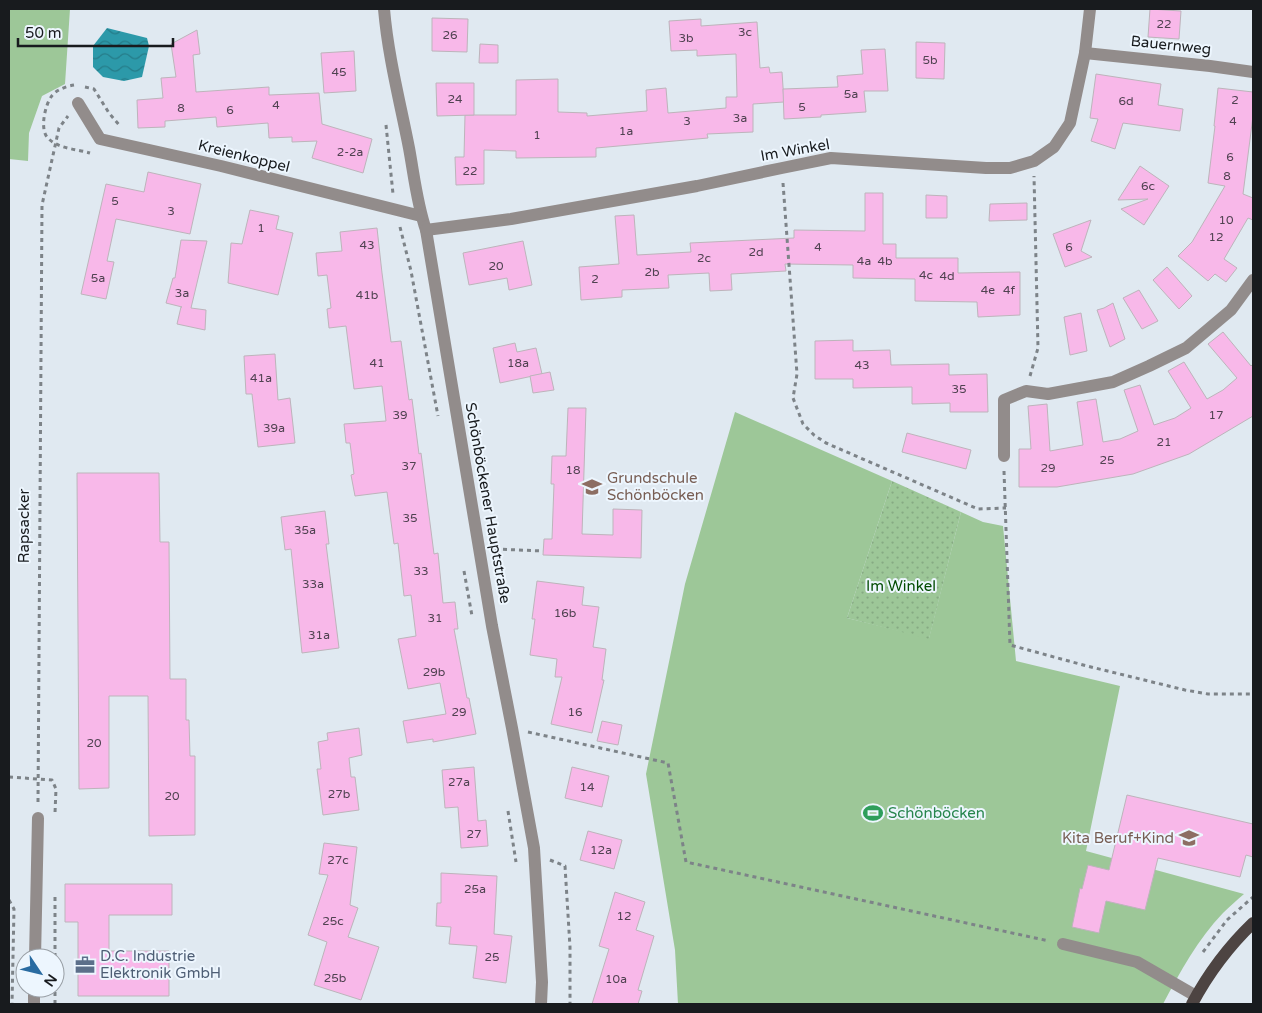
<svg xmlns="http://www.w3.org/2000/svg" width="1262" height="1013" viewBox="0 0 1262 1013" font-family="'Varela Round',sans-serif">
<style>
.green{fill:#9dc798}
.park{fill:url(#park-dots)}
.water{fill:url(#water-waves)}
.building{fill:#f8b8e9;stroke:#bdb4bb}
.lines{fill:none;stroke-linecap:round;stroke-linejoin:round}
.path{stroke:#7d8388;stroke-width:3;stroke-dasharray:4 4;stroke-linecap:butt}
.minor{stroke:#928c8b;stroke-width:12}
.major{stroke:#4d4442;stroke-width:12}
.labels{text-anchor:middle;stroke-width:4;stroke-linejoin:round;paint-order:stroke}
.number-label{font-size:12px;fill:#504251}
.street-label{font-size:15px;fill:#181b1e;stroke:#edf6fe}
.education-label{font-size:15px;fill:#785e54;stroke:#edf6fe;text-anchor:start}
.park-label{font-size:15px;fill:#024b00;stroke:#edf6fe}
.leisure-label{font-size:15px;fill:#27864d;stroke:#edf6fe;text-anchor:start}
.service-label{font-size:15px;fill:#4e5e75;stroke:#edf6fe;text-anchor:start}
</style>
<defs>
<pattern id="park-dots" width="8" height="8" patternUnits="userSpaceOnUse" patternTransform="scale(1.25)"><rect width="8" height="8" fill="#9dc798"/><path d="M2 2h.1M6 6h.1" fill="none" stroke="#86aa83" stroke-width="1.8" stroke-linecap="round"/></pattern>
<pattern id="water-waves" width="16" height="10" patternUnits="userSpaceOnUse" patternTransform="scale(1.25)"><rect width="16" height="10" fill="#2c99a9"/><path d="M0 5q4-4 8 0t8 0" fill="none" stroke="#257c89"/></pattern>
</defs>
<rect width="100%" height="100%" fill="#e0e9f1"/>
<g class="green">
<polygon points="9,9 70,9 65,84 42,96 29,133 28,161 9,159"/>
<path d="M735,412l157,69 -45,137 82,20 32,-126 22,10 20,4 13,135 104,25 -34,165 158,43c-7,6 -14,12 -21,19 -25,26 -43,59 -60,91h-485l-3,-54 -29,-176 39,-190z"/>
</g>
<polygon class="park" points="892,481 961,512 929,639 847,618"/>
<polygon class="water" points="107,28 147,38 149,46 142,77 124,81 103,77 93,67 93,46"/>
<g class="building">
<polygon points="1150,9 1181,11 1179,39 1148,37"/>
<polygon points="432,18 468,19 467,52 432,51"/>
<polygon points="701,19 701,26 757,22 760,68 769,67 770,73 782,72 784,102 753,104 753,132 707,134 708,138 596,148 596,157 516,158 516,151 484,150 484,184 456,185 455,157 464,157 465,115 516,115 516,80 558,79 558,112 587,113 587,116 647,111 646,90 666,88 668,113 726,108 726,97 737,97 736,54 697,56 697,50 671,51 669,21"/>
<polygon points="197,30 200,54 193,55 196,92 269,87 269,95 319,93 322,124 372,139 363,173 312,158 317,141 292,142 292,137 269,138 268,123 217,127 216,117 165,121 165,127 138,128 137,100 163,98 161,78 176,77 171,44"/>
<polygon points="916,42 945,43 944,79 916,78"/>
<polygon points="480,44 498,45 498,63 479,63"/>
<polygon points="885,49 888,91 864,91 866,112 821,115 821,117 784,119 783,89 838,87 837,76 863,74 861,50"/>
<polygon points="354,51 356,91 324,93 321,53"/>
<polygon points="1096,74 1161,84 1158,105 1183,109 1180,131 1123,123 1115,149 1091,141 1098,119 1090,118"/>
<polygon points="436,83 474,83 474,115 437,116"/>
<polygon points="1218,88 1253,92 1253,116 1243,194 1253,198 1253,220 1248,218 1224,259 1237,268 1226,282 1215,274 1208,281 1178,256 1192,242 1225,186 1208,183 1215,126 1214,126"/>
<polygon points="1140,166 1169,186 1144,225 1121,209 1148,199 1118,200"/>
<polygon points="148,172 201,184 190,234 116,219 107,261 114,262 106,299 81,294 106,184 144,192"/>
<polygon points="865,193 883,193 883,244 896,244 896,258 958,258 958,273 1020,272 1020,315 978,317 977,302 915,301 915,279 853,278 853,265 785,264 786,271 731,274 732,290 710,291 709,273 668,275 669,288 622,290 622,297 581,300 579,267 619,264 615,216 634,215 637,255 691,252 690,243 794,238 794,230 865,231"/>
<polygon points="926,195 947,196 947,218 926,218"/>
<polygon points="1027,203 1027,220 989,221 990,204"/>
<polygon points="250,210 279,216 276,229 293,233 278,295 228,283 231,243 242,244"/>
<polygon points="1091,220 1081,251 1092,257 1065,267 1053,234"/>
<polygon points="377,228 382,273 391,342 401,341 409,400 412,399 419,454 421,453 434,554 438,553 443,603 455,602 458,629 454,629 467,698 469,698 476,734 433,742 433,739 407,743 403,721 446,714 440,683 408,689 398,639 416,636 411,595 404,596 398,543 394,544 387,492 355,496 351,475 354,474 350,443 346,443 344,424 386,421 382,386 354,389 346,326 329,328 327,309 331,308 327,275 318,276 316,253 342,251 340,232"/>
<polygon points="181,240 207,241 191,308 206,310 205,330 177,324 181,307 182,307 166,303 173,278 175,278"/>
<polygon points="523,241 532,285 509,290 507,278 469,285 463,253"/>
<polygon points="1167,267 1192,296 1179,309 1153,280"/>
<polygon points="1139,290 1158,321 1142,329 1123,298"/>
<polygon points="1113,303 1125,339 1110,347 1097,310 1104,308"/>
<polygon points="1081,313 1087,351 1070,355 1064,317"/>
<polygon points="1223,332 1251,366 1253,364 1253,416 1189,454 1133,474 1057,487 1019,487 1019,449 1031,449 1028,406 1047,404 1050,451 1083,445 1077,402 1096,399 1103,442 1120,439 1138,431 1124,390 1140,385 1154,425 1175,418 1191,408 1168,371 1184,362 1207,399 1223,390 1237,378 1208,344"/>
<polygon points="853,340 853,351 890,350 891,365 949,364 949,375 987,374 988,412 950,412 950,403 912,404 912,387 853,388 853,379 815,379 815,341"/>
<polygon points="515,343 517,352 536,348 542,374 500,383 493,348"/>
<polygon points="275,354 278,400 290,398 295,443 258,447 252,394 246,394 244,356"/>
<polygon points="550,372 554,390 533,393 530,376"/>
<polygon points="568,408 586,408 582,534 613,535 613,509 642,510 641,558 543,555 544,539 552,539 554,484 551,484 552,456 566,456"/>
<polygon points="907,433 971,450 966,469 902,452"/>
<polygon points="77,473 159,473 160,542 169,542 170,679 186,679 186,720 189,720 190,756 195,756 195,835 149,836 148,696 109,696 109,788 79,789"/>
<polygon points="325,511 329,544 326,544 339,648 302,653 291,549 285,550 281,517"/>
<polygon points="537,581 584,587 582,605 599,607 593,647 606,649 602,680 604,680 592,733 551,724 562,677 555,677 557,659 530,655 535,619 532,619"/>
<polygon points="602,721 622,725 618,745 597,741"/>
<polygon points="359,728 362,755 349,758 351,777 355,777 359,810 323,815 317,769 321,769 318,742 328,740 327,733"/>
<polygon points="474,767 478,821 486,820 488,846 461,848 458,807 445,808 442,770"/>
<polygon points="572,767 609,776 602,807 565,798"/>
<polygon points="1127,795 1253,824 1253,857 1246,855 1240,877 1158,858 1145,910 1106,901 1099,933 1072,927 1080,888 1082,889 1088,865 1109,870"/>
<polygon points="588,831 622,840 614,869 580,860"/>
<polygon points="324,843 357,847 350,905 358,908 348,937 379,947 361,1000 314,985 327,942 308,935 328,875 319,874"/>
<polygon points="441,873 497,876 494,934 512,936 506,983 473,978 477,946 449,944 451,927 436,926 437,903 441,903"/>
<polygon points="65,884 172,884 172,915 109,915 109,951 169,951 169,996 78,996 78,922 65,922"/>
<polygon points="615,892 645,902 636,930 654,936 638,990 642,991 638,1004 592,1004 609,949 599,946"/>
</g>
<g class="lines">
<g class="path">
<path d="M74,85c-7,1 -19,5 -23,12 -6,9 -11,31 -4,40 10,12 30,12 43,16"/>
<polyline points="85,87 94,89 109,113 120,126"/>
<polyline points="386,125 393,194"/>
<polyline points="783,183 797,374 793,398 803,424 814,435 826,443 978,509 1006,508"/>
<polyline points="400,227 411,271 438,416"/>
<polyline points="1030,376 1038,348 1034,176"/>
<polyline points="1004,471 1010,645 1087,666 1185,690 1208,694 1251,694 1253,695"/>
<polyline points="495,549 543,551"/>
<polyline points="464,571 472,616"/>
<polyline points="528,732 668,763 686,862 1049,941"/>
<polyline points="9,777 52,780 56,789 55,813"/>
<polyline points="38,802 42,205 59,128 68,116"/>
<polyline points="508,811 516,862"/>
<polyline points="550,860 565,866 570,947 570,1004"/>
<polyline points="55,897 55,958"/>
<polyline points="9,900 14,909 12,1004"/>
<polyline points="1203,952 1227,920 1253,897"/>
<polyline points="55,1004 55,988"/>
</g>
<g class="minor">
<path d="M384,9c4,47 16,93 25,139 5,27 8,56 17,82l66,396 20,102 22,120 8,134 -1,22"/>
<polyline points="1085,53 1210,66 1253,72"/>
<polyline points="78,103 100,139 221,166 421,216"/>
<polyline points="426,230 511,219 697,186 782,168 831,158 986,168 1010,168 1034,161 1054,147 1070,123 1085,53 1090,9"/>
<polyline points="1004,456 1004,400 1026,391 1048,394 1113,382 1149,366 1186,348 1231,310 1253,280"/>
<polyline points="1063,944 1137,962 1196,996"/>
<polyline points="35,958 38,818"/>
<polyline points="34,1004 34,988"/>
</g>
<path class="major" d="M1192,1004c16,-30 37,-58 61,-81"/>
</g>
<defs>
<symbol id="school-bare" viewBox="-9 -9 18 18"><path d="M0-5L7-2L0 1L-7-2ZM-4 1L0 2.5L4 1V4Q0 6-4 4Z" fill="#8d6e63" stroke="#edf6fe" stroke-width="2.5" paint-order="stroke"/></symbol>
<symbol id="stadium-bare" viewBox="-9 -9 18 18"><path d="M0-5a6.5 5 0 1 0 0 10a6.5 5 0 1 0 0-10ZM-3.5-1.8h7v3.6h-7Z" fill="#2e9e5b" stroke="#edf6fe" stroke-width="2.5" paint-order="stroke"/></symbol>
<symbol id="office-bare" viewBox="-9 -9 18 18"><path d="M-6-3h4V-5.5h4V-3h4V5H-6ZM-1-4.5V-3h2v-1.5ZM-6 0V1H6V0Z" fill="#5c6f8a" stroke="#edf6fe" stroke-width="2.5" paint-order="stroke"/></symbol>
</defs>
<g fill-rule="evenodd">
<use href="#school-bare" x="578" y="473" width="28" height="28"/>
<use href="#stadium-bare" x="859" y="799" width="28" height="28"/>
<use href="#school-bare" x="1175" y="824" width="28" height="28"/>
<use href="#office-bare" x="71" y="951" width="28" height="28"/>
</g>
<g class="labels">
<g class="number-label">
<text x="1164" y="28">22</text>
<text x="745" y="36">3c</text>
<text x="450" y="39">26</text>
<text x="686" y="42">3b</text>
<text x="930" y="64">5b</text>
<text x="339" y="76">45</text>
<text x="851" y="98">5a</text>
<text x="455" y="103">24</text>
<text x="1235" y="104">2</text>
<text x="1126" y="105">6d</text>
<text x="276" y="109">4</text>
<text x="802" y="111">5</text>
<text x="181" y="112">8</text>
<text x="230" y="114">6</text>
<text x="740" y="122">3a</text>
<text x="687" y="125">3</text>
<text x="1233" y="125">4</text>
<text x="626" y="135">1a</text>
<text x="537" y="139">1</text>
<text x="350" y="156">2-2a</text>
<text x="1230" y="161">6</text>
<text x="470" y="175">22</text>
<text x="1227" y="180">8</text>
<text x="1148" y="190">6c</text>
<text x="115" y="205">5</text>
<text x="171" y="215">3</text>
<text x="1226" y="224">10</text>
<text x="261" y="232">1</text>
<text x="1216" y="241">12</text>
<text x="367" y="249">43</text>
<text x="818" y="251">4</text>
<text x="1069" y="251">6</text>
<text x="756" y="256">2d</text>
<text x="704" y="262">2c</text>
<text x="864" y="265">4a</text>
<text x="885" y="265">4b</text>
<text x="496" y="270">20</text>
<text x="652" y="276">2b</text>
<text x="926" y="279">4c</text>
<text x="947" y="280">4d</text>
<text x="98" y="282">5a</text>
<text x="595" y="283">2</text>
<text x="988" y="294">4e</text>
<text x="1009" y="294">4f</text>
<text x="182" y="297">3a</text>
<text x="367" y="299">41b</text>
<text x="377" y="367">41</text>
<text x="518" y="367">18a</text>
<text x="862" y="369">43</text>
<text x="261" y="382">41a</text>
<text x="959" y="393">35</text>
<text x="400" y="419">39</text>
<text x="1216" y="419">17</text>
<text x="274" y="432">39a</text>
<text x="1164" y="446">21</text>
<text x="1107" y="464">25</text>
<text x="409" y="470">37</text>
<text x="1048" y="472">29</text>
<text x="573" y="474">18</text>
<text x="410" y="522">35</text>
<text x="305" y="534">35a</text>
<text x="421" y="575">33</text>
<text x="313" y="588">33a</text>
<text x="565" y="617">16b</text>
<text x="435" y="622">31</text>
<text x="319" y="639">31a</text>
<text x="434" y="676">29b</text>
<text x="459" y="716">29</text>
<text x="575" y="716">16</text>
<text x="94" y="747">20</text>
<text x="459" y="786">27a</text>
<text x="587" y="791">14</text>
<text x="339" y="798">27b</text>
<text x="172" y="800">20</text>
<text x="474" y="838">27</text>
<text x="601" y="854">12a</text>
<text x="338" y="864">27c</text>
<text x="475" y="893">25a</text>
<text x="624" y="920">12</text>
<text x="333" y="925">25c</text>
<text x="492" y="961">25</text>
<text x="335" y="982">25b</text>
<text x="616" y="983">10a</text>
</g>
<g class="street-label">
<text transform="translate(1171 45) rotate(6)" y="5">Bauernweg</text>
<text transform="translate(795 150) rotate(-10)" y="5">Im Winkel</text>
<text transform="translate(244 156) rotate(14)" y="5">Kreienkoppel</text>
<text transform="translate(488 503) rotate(80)" y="5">Schönböckener Hauptstraße</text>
<text transform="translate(24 526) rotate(-90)" y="5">Rapsacker</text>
</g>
<g class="education-label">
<text x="607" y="483">Grundschule<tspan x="607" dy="17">Schönböcken</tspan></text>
<text x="1174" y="843" text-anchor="end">Kita Beruf+Kind</text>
</g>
<g class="park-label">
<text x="901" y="591">Im Winkel</text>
</g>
<g class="leisure-label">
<text x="888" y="818">Schönböcken</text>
</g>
<g class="service-label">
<text x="100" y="961">D.C. Industrie<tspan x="100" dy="17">Elektronik GmbH</tspan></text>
</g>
</g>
<rect width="1262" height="1013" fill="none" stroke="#181b1e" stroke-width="20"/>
<g transform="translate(40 973) rotate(125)"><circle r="24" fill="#edf6fe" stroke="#989ea4"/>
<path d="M0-4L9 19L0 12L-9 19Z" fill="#296ba1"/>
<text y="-8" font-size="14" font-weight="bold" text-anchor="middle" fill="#181b1e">N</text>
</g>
<path d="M18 38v8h155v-8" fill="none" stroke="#181b1e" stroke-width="2.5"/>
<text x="25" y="38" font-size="15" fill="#181b1e" stroke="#edf6fe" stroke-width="4" paint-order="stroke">50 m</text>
</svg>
